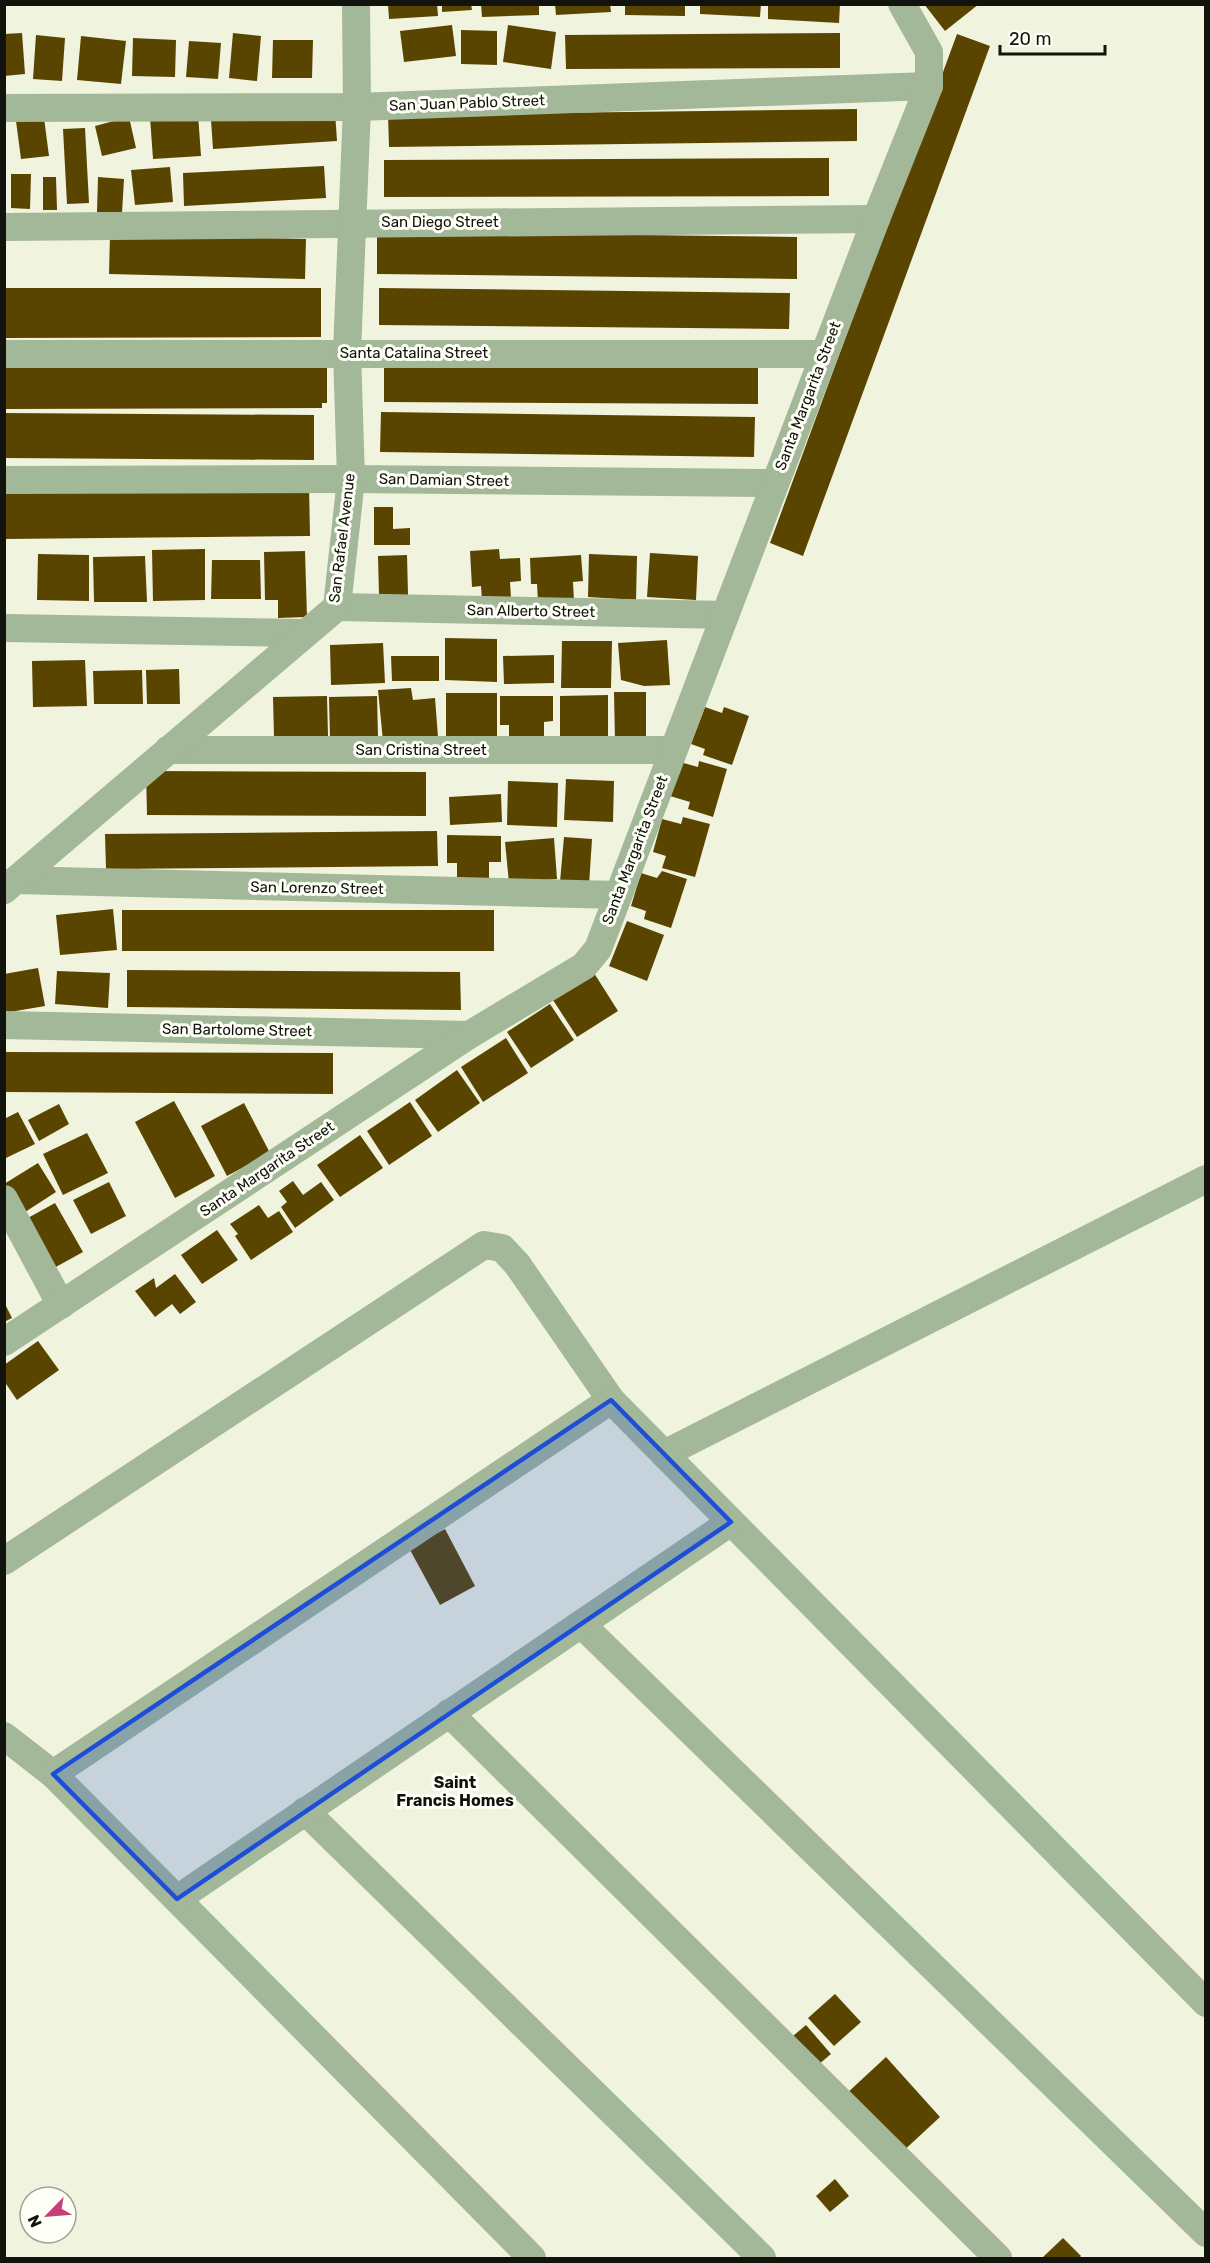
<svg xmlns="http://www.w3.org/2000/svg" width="1210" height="2263" viewBox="0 0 1210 2263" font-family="Rubik,sans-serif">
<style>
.building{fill:#5a4500}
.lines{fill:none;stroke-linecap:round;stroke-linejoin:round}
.minor{stroke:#a3b799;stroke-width:28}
.marked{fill:#1d4ed8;fill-opacity:0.2;stroke:#1d4ed8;stroke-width:4.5;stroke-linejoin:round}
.labels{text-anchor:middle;stroke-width:6;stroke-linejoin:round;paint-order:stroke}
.street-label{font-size:15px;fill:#12130c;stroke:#fefff6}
.neighbourhood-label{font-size:16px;font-weight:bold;fill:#12130c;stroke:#fefff6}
</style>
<rect width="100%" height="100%" fill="#f0f3de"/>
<g class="building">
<polygon points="388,4 437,4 438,16 389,19"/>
<polygon points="442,4 471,4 472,10 442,12"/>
<polygon points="481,4 539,4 539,15 482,17"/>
<polygon points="555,4 610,4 611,12 556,15"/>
<polygon points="625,4 685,4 685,16 625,15"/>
<polygon points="700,4 761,4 760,17 700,14"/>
<polygon points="768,4 840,4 839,23 768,19"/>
<polygon points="924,4 979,4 945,31"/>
<polygon points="452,25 456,56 404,62 400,31"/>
<polygon points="508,25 556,32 551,69 503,62"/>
<polygon points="461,30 497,31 497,65 461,64"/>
<polygon points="22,33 25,74 4,76 4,34"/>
<polygon points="233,33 261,36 257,81 229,78"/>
<polygon points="840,33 840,68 566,69 565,35"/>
<polygon points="957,34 990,46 803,556 770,543"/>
<polygon points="36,35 65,38 62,81 33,79"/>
<polygon points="81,36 126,41 121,84 77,80"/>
<polygon points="133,38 176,40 175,77 132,76"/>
<polygon points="273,40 313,40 312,78 272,78"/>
<polygon points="189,41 221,43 218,79 186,77"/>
<polygon points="857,109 857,141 389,147 388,115"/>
<polygon points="335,112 337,141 213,149 211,120"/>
<polygon points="198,114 201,156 153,159 150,117"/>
<polygon points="129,117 136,148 102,156 95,126"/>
<polygon points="44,118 49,156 21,159 16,121"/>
<polygon points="85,128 89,203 67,204 63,129"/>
<polygon points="829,158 829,196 384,197 384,160"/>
<polygon points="324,166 326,198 184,206 183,173"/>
<polygon points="170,167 173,202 135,205 131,170"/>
<polygon points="11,174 31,174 30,209 11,208"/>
<polygon points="43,177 56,177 57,210 43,210"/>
<polygon points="98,177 124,179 122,213 97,212"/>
<polygon points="377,232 797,237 797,279 377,274"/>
<polygon points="110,234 306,239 305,279 109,274"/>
<polygon points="4,288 321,288 321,337 5,338"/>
<polygon points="379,288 790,293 789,329 379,325"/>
<polygon points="4,362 327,362 327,403 322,403 322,408 4,409"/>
<polygon points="384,364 758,366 758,404 384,402"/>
<polygon points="381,412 755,417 754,457 380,452"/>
<polygon points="4,413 314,415 314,460 4,458"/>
<polygon points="309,485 310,536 4,539 4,488"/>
<polygon points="374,507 393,507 393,529 410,528 410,545 374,545"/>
<polygon points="205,549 205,600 153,601 152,550"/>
<polygon points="499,549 500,559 520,558 521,581 510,582 511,598 482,600 481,586 472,587 470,551"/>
<polygon points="305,551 307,617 278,618 278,600 265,600 264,552"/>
<polygon points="650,553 698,556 696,600 647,597"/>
<polygon points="38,554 89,555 89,601 37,600"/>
<polygon points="589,554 637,556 636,600 588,597"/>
<polygon points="407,555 408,595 379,595 378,556"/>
<polygon points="581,555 583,581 573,582 574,601 538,602 537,584 531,584 530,558"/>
<polygon points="145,556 147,602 94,602 93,557"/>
<polygon points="212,560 260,560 261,599 211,599"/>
<polygon points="445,638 497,639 497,682 445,680"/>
<polygon points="667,640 670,685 644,686 621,680 618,643"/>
<polygon points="562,641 612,641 611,688 561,688"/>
<polygon points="383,643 385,683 331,685 330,645"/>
<polygon points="554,655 554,683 504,684 503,656"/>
<polygon points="391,656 439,656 439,681 392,681"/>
<polygon points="85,660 87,706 33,707 32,661"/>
<polygon points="179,669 180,704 147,704 146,670"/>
<polygon points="142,670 143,704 94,704 93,671"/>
<polygon points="411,688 413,700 435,698 438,737 383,741 378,690"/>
<polygon points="614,692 646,692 646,741 615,741"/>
<polygon points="446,693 497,693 497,739 446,738"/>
<polygon points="608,695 608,739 560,740 560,696"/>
<polygon points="327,696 328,736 274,737 273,697"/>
<polygon points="377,696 378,737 330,738 329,697"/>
<polygon points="500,696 553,696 553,721 544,722 544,739 509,739 509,725 500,725"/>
<polygon points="705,707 722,713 724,707 749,716 732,765 703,755 705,749 691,744"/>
<polygon points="699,761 727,769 713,817 688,809 690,802 670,796 680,762 698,767"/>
<polygon points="146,771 426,772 426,816 147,815"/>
<polygon points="566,779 614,781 613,822 564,820"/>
<polygon points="508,781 558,783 557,827 507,825"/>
<polygon points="501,794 502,822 450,825 449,797"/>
<polygon points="683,817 710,824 695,877 662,868 666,856 653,852 662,819 681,824"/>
<polygon points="437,831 438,866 106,869 105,834"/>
<polygon points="447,835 501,836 501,862 489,862 489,879 457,878 457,863 447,863"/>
<polygon points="564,837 592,839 589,885 560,882"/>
<polygon points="554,838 557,879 509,883 505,842"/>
<polygon points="662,871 687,879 671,928 644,919 646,911 631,906 641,873 657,878"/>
<polygon points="113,909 117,950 60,955 56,915"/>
<rect x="122" y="910" width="372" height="41"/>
<polygon points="627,921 664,935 647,981 609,966"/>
<polygon points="38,968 45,1006 4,1013 4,974"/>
<polygon points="127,970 460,972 461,1010 127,1007"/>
<polygon points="57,971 110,973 108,1008 55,1004"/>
<polygon points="594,973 618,1011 577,1037 553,1000"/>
<polygon points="550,1004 574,1040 531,1068 507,1032"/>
<polygon points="506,1038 528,1073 483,1102 461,1067"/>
<polygon points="5,1052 333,1053 333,1094 5,1092"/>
<polygon points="457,1070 480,1103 438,1132 415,1100"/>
<polygon points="174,1101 215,1176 175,1198 135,1122"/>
<polygon points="410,1102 432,1136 389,1165 367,1131"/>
<polygon points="244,1103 270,1153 227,1176 201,1126"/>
<polygon points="59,1104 69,1124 39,1141 28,1120"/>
<polygon points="18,1112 35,1144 4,1159 4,1119"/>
<polygon points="87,1133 108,1173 63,1195 43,1154"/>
<polygon points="360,1135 383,1168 340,1197 317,1165"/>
<polygon points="38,1163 56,1192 22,1214 4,1184"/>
<polygon points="293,1181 303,1195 321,1182 334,1200 295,1228 281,1207 287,1202 279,1191"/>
<polygon points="109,1182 126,1216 91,1234 73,1200"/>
<polygon points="55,1203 83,1252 54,1268 26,1219"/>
<polygon points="259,1205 268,1218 279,1211 293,1232 251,1260 235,1236 238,1234 230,1224"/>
<polygon points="217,1230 238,1260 202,1284 181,1255"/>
<polygon points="175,1274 196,1302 180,1314 172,1304 155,1317 135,1291 154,1278 156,1288"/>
<polygon points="4,1302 12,1318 4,1322"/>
<polygon points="38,1341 59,1370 17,1400 4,1381 4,1365"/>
<polygon points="445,1529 475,1586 440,1605 409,1548"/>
<polygon points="835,1994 861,2022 834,2046 808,2018"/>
<polygon points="806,2025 831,2054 818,2065 793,2036"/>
<polygon points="886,2057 940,2117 900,2154 845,2095"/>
<polygon points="835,2179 849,2196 830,2212 816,2196"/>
<polygon points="1063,2238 1081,2256 1079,2258 1042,2258"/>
</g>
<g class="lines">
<g class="minor">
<polyline points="4,108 357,107 929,86"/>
<polyline points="4,227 876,219"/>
<polyline points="4,354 824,354"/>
<polyline points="4,480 351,479 775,483"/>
<polyline points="337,607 725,615"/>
<polyline points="4,628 306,633"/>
<polyline points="168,750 673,750"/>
<polyline points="16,880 618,895"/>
<polyline points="4,890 337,607 351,479 347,352 357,107 356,4"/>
<polyline points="4,1025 469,1035"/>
<polyline points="4,1199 61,1305"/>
<polyline points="4,1342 469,1035 584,966 598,949 876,219 929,86 929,52 902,4"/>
<polyline points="664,1454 1206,1179"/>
<polyline points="4,1561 484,1245 502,1248 517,1264 611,1400 1206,2003"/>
<polyline points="581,1624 1206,2233"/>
<polyline points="449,1713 998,2258"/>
<polyline points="4,1736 53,1774 532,2258"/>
<polyline points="53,1774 611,1400"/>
<polyline points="305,1811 762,2258"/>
<polyline points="177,1899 731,1522"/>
</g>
</g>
<path class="marked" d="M611,1400l120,122 -554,377 -124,-125z"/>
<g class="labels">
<g class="street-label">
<text transform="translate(467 103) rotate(-2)" y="5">San Juan Pablo Street</text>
<text x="440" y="227">San Diego Street</text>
<text x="414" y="358">Santa Catalina Street</text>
<text transform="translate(808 396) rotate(-69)" y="5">Santa Margarita Street</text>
<text transform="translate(444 480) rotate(1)" y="5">San Damian Street</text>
<text transform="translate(342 538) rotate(-83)" y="5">San Rafael Avenue</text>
<text transform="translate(531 611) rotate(1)" y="5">San Alberto Street</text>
<text x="421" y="755">San Cristina Street</text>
<text transform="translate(635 850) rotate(-69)" y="5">Santa Margarita Street</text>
<text transform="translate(317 888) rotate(1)" y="5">San Lorenzo Street</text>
<text transform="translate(237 1030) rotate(1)" y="5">San Bartolome Street</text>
<text transform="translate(267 1169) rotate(-34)" y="5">Santa Margarita Street</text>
</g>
<g class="neighbourhood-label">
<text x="455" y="1788">Saint<tspan x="455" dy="18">Francis Homes</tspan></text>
</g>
</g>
<rect width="1210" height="2263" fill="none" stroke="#12130c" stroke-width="12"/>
<g transform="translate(48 2215) rotate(245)"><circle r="28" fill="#fefff6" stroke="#a0a198" stroke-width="1.5"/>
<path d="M0-4.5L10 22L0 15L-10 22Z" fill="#c73e78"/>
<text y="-9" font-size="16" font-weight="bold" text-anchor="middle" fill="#12130c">N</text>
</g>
<path d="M1000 45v9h105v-9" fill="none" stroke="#12130c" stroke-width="3"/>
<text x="1009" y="45" font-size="18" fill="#12130c" stroke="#fefff6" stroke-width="4.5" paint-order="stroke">20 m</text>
</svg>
